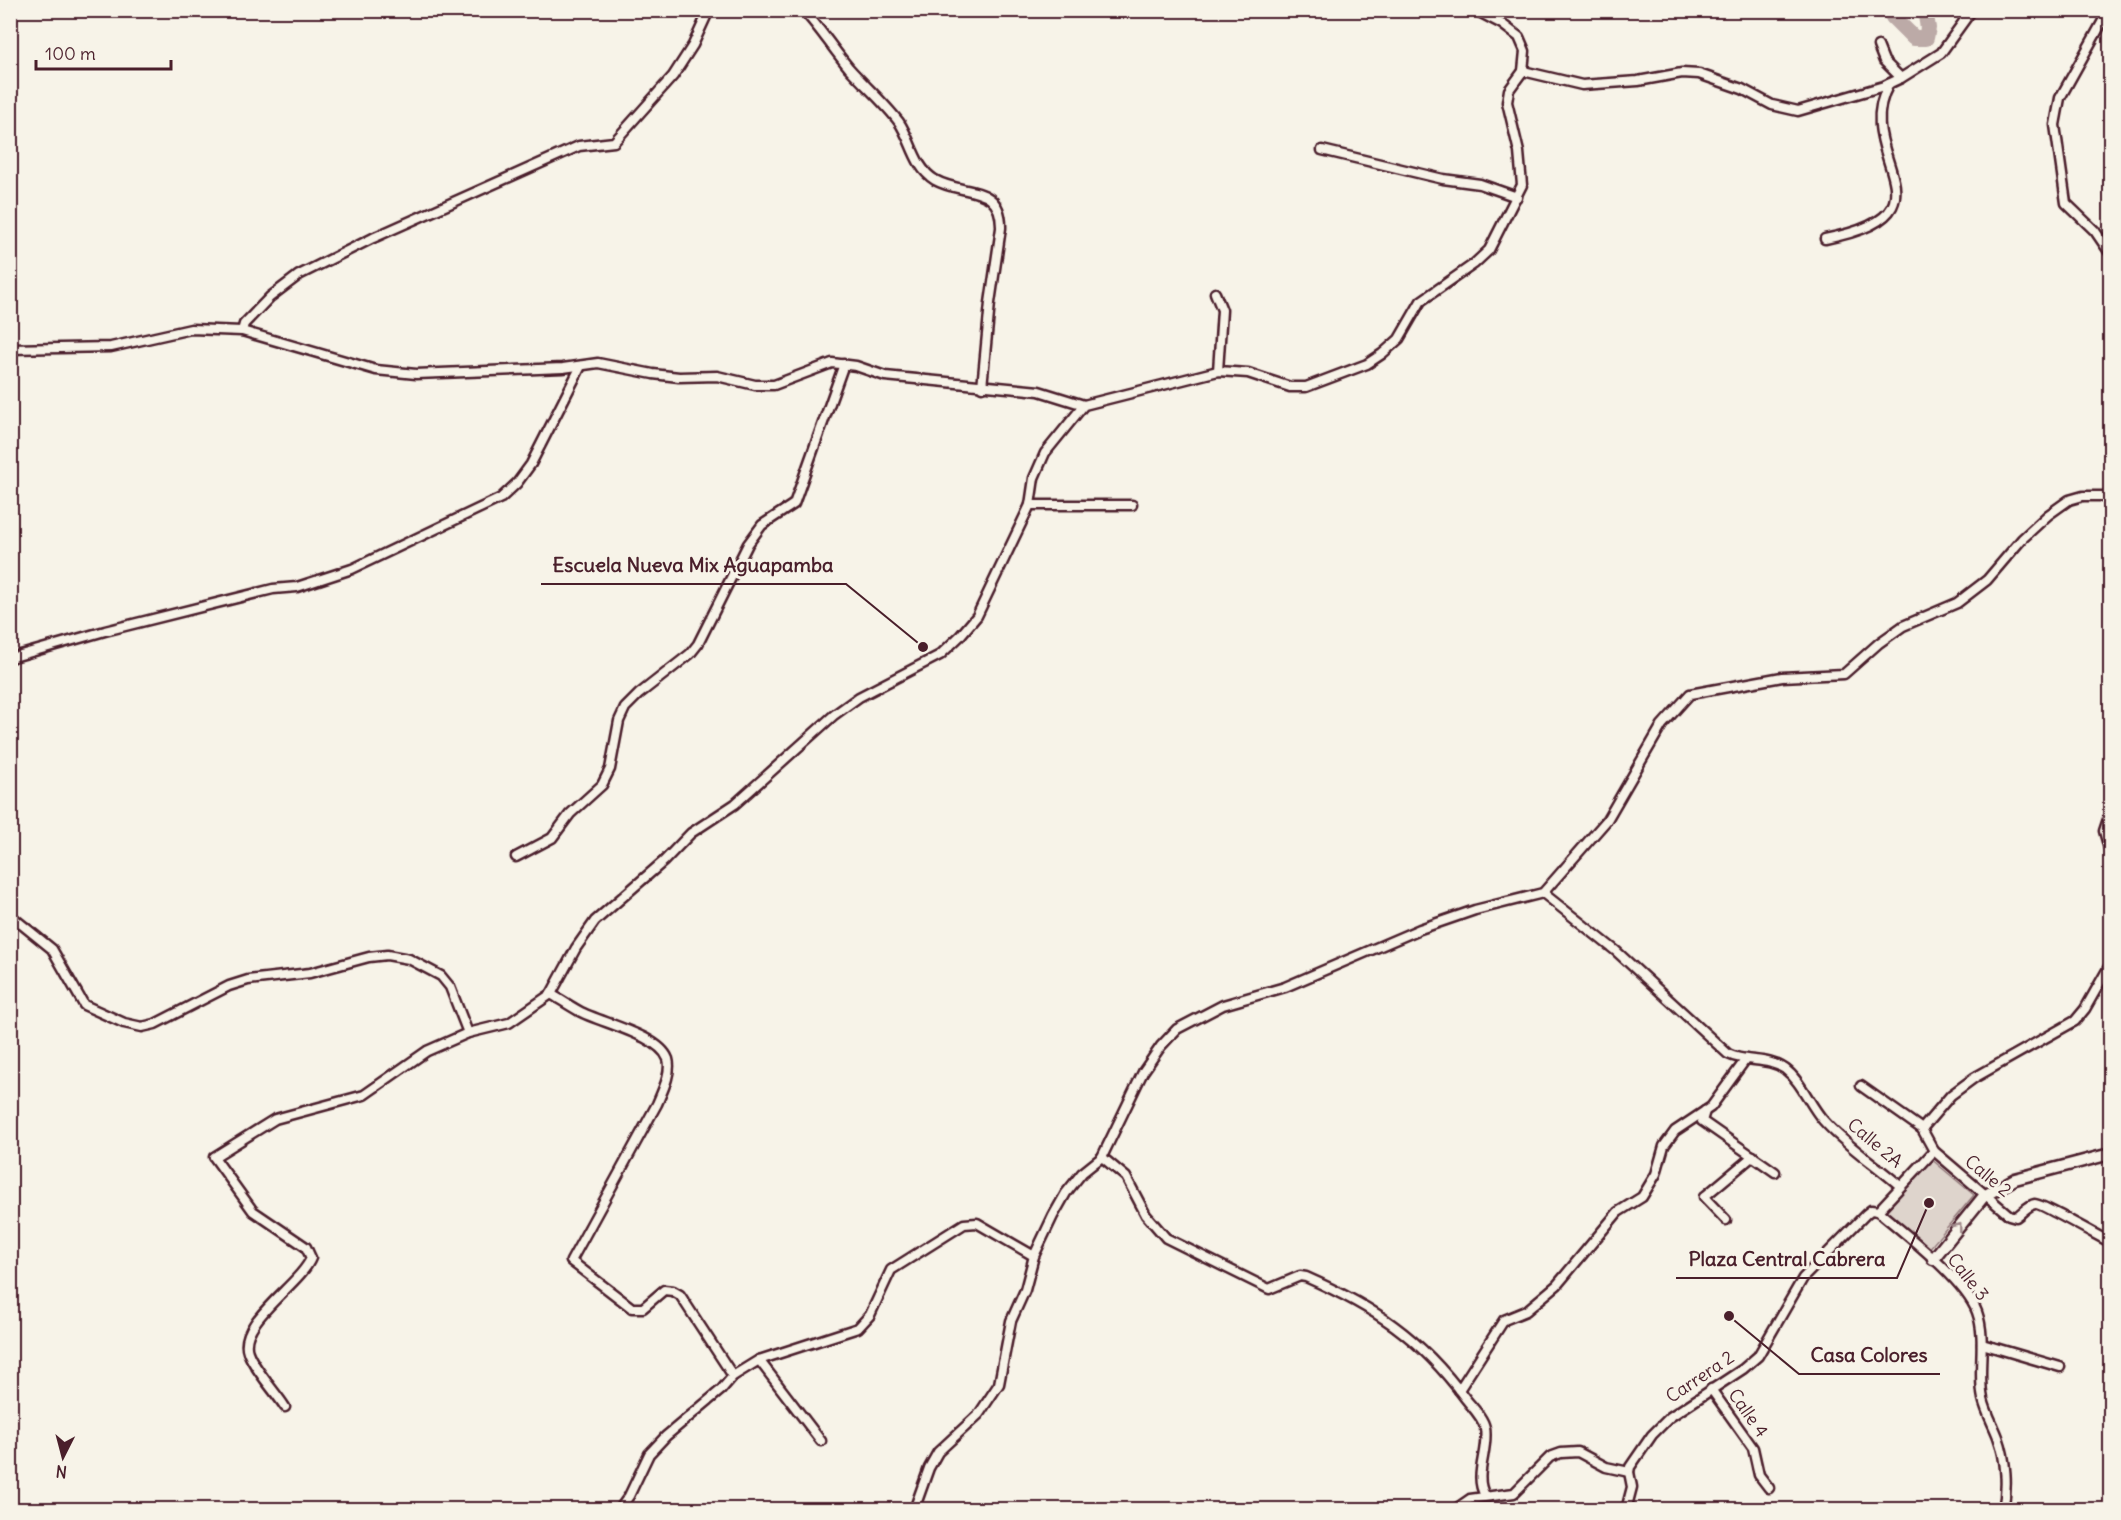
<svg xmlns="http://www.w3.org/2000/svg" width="2121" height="1520" viewBox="0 0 2121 1520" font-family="Delius,sans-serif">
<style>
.green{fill:#ded4cc;stroke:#947a7c;stroke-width:1.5}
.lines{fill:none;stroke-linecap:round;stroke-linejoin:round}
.river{stroke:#bcaaa7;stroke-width:16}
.minor-casing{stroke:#4a1f2b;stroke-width:13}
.tertiary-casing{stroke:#4a1f2b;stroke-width:15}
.minor{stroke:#f7f3e8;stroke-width:8}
.tertiary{stroke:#f7f3e8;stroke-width:10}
.oneway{stroke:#a0898a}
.labels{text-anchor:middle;stroke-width:6;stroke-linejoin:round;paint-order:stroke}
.street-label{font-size:18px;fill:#4a1f2b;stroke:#f7f3e8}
.leader{fill:none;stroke:#4a1f2b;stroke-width:2}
.callout-dot{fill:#4a1f2b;stroke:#f7f3e8;stroke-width:2}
.callout-label{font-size:20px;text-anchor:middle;font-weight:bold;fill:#4a1f2b;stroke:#f7f3e8;stroke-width:6;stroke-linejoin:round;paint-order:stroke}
</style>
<rect width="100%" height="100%" fill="#f7f3e8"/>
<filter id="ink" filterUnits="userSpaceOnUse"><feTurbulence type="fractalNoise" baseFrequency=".0167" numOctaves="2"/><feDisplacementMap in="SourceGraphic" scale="12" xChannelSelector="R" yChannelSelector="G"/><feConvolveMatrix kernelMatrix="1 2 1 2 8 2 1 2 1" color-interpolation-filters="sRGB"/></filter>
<g filter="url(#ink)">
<polygon class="green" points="1930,1158 1974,1195 1929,1249 1884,1210"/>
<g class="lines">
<polyline class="river" points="1890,10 1893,17 1914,38 1926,38 1928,28 1925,10"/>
<defs>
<g id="minor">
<path d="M803,10c17,18 30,39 46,58 16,18 35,34 50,54 13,19 15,45 36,58 28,16 67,3 66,48l-11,75 -8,84"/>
<polyline points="2109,10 2060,98 2055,125 2066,203 2095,231 2110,253"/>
<polyline points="1878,46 1884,61 1901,78"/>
<polyline points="1523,71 1582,85 1638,81 1682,73 1699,74 1742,89 1772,105 1798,111 1884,86 1901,78 1941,53 1972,10"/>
<polyline points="1322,150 1443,179 1480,184 1517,197"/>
<path d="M1825,239c138,-27 23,-84 64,-155"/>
<polyline points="1215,293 1222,310 1218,371"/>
<polyline points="242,331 244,324 270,297 299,275 373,238 579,146 614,142 673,76 693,45 709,10"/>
<polyline points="10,349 111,347 191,329 242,331 376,370 416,374 563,368 598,363 653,374 679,377 717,376 755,385 774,385 832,363 856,366 885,376 1039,391 1084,405"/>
<polyline points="1030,505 1132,505"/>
<polyline points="10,658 105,631 273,589 297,587 352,569 501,498 517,483 531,464 581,366"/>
<polyline points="2110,813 2104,831 2110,852"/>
<polyline points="516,857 552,838 570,814 602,785 610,769 619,721 625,708 639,694 690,654 698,644 748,544 762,525 794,504 844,364"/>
<path d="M1543,893l73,58 112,103c18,9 40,3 57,15 17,13 24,35 38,51 22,25 52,44 77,66"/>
<polyline points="10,915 52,949 84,1005 124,1023 142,1027 155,1024 229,986 248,980 310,973 369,957 387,955 409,959 441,976 450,987 468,1033"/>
<path d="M551,994c10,6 19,12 28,17 22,12 80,24 89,48 4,14 -6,33 -11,45l-86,157 61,47h11l21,-18 9,1 7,4 53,81"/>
<path d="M1861,1086l61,43 12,22 75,64 7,2c6,-4 12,-12 19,-13 5,-1 65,33 75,38"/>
<polyline points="1705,1111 1702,1121 1775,1172"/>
<polyline points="1922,1129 1951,1095 1974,1078 2075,1021 2085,1009 2110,965"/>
<path d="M1102,1157l24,20 20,38 20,23 103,51 31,-13 6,1c68,30 114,60 159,121 6,8 18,19 20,30 4,22 -12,48 0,67"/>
<path d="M1878,1211c27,23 87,69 99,101 10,28 0,59 6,87 3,13 10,25 15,38 8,22 10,49 5,73"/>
<polyline points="1726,1220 1704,1197 1753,1156"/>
<polyline points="1982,1344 2060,1367"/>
<polyline points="759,1360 821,1441"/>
<polyline points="1711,1389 1753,1448 1759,1475 1769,1488"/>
<polyline points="1459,1390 1504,1320 1526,1311 1557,1285 1618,1212 1642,1197 1656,1174 1664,1146 1675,1131 1711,1107 1746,1059"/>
<path d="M285,1407c-10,-16 -31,-38 -37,-55 -11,-30 53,-68 63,-94l-5,-11 -53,-36 -39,-54 61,-38 89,-24 63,-44 41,-18 41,-10 42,-29 25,-46 19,-27 69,-60 27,-28 44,-29 99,-89 25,-18 81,-42 20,-19 17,-20 53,-111 4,-27 11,-25 39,-48 134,-34 30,2 42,14h16l61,-23 15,-10 17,-15 22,-38 53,-37 15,-14 33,-65 -3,-33 -12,-50 2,-12 14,-19 2,-20 -6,-14 -17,-13 -27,-14"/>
<polyline points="619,1510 629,1496 649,1454 666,1436 721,1390 733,1376 759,1360 858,1328 870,1315 891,1270 964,1224 977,1223 1034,1256"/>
<polyline points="914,1510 929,1468 938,1452 979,1414 999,1384 1011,1321 1025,1290 1034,1256 1053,1216 1066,1193 1082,1173 1102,1157 1143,1072 1161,1046 1177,1029 1223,1005 1285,987 1420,929 1475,910 1543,893 1607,820 1662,725 1690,694 1782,677 1844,674 1879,643 1903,626 1957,603 1987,580 2022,539 2048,515 2069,500 2083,496 2110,496"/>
<polyline points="1454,1510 1470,1499 1514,1493 1550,1457 1561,1453 1578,1452 1606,1467 1629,1472"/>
<polyline points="1626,1510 1632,1487 1629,1472 1630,1467 1652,1435 1670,1417 1743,1369 1758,1356 1803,1278 1866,1214 1871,1210 1878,1211 1934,1151"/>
</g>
<polyline id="tertiary" points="1933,1259 1984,1196 2015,1179 2110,1154"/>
</defs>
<use href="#minor" class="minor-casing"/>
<use href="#tertiary" class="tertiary-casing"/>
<use href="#minor" class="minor"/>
<use href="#tertiary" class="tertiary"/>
</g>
<defs><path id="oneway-chevron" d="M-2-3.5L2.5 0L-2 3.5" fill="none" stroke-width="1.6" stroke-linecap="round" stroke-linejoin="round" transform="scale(1.5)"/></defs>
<use class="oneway" href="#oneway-chevron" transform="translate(1958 1227) rotate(-52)"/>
</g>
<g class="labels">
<g class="street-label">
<text transform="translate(1875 1143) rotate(40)" y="6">Calle 2A</text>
<text transform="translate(1988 1176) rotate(40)" y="6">Calle 2</text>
<text transform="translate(1968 1277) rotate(52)" y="6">Calle 3</text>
<text transform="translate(1700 1377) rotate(-34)" y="6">Carrera 2</text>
<text transform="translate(1748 1413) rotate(55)" y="6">Calle 4</text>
</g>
</g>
<path class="leader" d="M923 647L846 584H541M1929 1203L1897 1278H1676M1729 1316L1799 1374H1940"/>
<g class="callout-dot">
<circle cx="923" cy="647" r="6"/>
<circle cx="1929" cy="1203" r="6"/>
<circle cx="1729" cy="1316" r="6"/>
</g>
<g class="callout-label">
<text x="693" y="572">Escuela Nueva Mix Aguapamba</text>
<text x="1787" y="1266">Plaza Central Cabrera</text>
<text x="1869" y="1362">Casa Colores</text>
</g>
<rect width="2121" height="1520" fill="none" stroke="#f7f3e8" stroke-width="36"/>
<rect x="18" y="18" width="2085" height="1484" fill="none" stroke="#4a1f2b" stroke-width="2" filter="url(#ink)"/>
<g transform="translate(63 1457) rotate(186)" stroke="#f7f3e8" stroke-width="4.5" paint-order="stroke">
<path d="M0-4.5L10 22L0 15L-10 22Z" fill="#4a1f2b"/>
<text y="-9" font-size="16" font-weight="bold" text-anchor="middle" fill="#4a1f2b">N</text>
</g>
<path d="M36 60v9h135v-9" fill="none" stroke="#4a1f2b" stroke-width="3"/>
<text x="45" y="60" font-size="18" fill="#4a1f2b" stroke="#f7f3e8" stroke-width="4.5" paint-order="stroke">100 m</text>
</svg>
